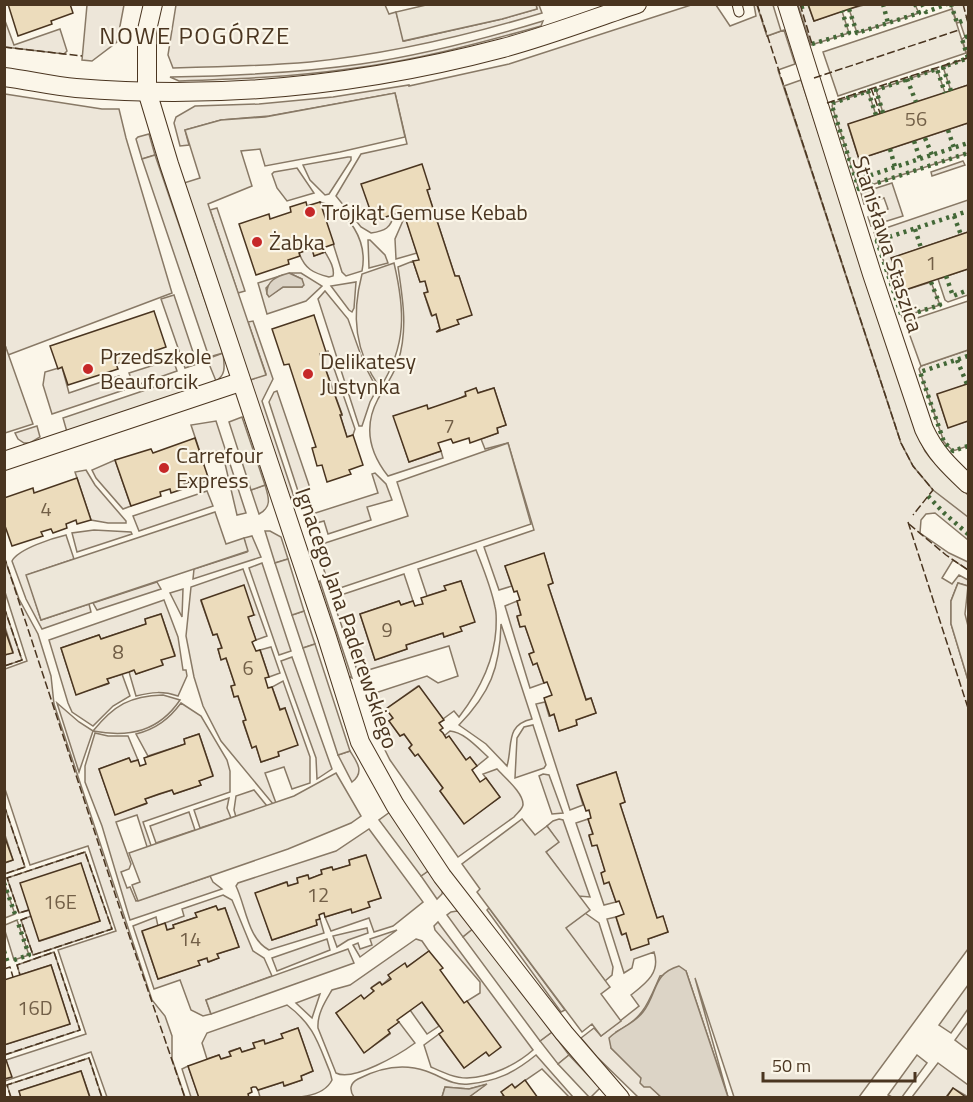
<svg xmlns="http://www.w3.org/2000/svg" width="973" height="1102" viewBox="0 0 973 1102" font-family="'Titillium Web',sans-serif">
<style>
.green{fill:#ede6d9;stroke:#887966;stroke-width:1.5}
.parking{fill:#ede7d9;stroke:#887966;stroke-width:1.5}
.water{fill:#dcd4c6;stroke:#887966;stroke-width:1.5}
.building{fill:#ecdcbc;stroke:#4a3520;stroke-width:1.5}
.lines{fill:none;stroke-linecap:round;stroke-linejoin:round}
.lane-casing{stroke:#4a3520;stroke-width:11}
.street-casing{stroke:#4a3520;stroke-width:20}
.lane{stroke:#fbf6e9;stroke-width:9}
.street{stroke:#fbf6e9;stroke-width:18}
.hedge{stroke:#436837;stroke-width:4.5;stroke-dasharray:3 4.5;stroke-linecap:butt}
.fence{stroke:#4a3520;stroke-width:1.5;stroke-dasharray:8 3;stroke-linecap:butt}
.poi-dot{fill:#c62828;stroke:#fbf6e9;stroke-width:2}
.labels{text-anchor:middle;stroke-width:4.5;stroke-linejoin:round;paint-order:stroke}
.number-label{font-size:20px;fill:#725f47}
.poi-label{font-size:22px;fill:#4a3520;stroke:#fbf6e9;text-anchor:start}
.street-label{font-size:22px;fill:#4a3520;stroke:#fbf6e9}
.neighbourhood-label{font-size:24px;letter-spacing:1.5px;fill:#4a3520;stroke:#fbf6e9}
</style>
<rect width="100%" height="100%" fill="#fbf6e9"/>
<g class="green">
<polygon points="87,5 124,5 117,42 92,61 82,60"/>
<path d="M176,5h209l4,9 7,-2 8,29 98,-22 35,-10 -1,-4h3l3,8c-76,23 -153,41 -232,49 -46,4 -91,5 -137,6l-5,-13z"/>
<path d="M691,5h25l14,21 26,-10 -2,-11h3l10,31 17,-6 11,34 -17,6 123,373 67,73v24l-33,-27 -9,1 -5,6 -1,13 29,20 19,9v8l-15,-10 -11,18 10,6 7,-9 9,5v6l-10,-3 -7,18v23l17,56v269l-109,148h-125l-39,-119 33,119 -42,-126 -26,5c-12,27 -16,42 -44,56l-5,16 50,49h-23l-41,-40 -16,-19 13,-10 7,8 38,-30 -8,-11c14,-11 30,-22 23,-43l-20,7 -2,9 -8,5 -17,-54 9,-2 5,17 5,-1 5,17 17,-11 20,-7 -5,-15 -6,1 -37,-114 5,-2 -9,-30 -39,13 6,20 -13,5 -34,-106 9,-2 4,14 5,-2 5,17 18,-6 -1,-5 20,-7 -5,-15 -5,1 -38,-114 5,-2 -9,-29 -39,12 7,20 -13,4 -15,-43 50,-17 -26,-87 -23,6 -4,-10 17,-6 -1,-5 9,-3 -12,-37 -16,5 -2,-5c-22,18 -55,23 -82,28l15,46 32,-11 2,7 -55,18c-19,-24 -25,-49 -10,-77 7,-12 15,-23 20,-37 10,-32 5,-62 0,-95l15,-6 7,21 5,-1 3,11 -4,1 7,22 5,-1 4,15 -3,3 21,-8 -1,-4 14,-5 -12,-39h-4l-28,-86 -65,-6 12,37 20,-7c-3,14 -9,17 -23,19l-10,-6 -25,-31 25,-42 46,-10 -12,-51 -126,23 -48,4 -36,10 4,15 -9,1 -6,-23 2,-6 19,-11 64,-2 74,-7 76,-12v1l100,-22z"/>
<polygon points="798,5 808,5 814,21 842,11 849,33 811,45"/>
<polygon points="864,5 915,5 919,13 857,33 849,9"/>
<polygon points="951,5 968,5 968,85 951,91 943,67 968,58 962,39 965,37 960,22 957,23"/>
<polygon points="4,18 14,45 60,29 67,51 64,54 5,47"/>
<path d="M543,21l-2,5c-64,18 -127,35 -193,43 -56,8 -112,10 -169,12l-9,-4c64,-1 128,-4 191,-13 62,-9 123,-25 182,-43z"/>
<polygon points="937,69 945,93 883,113 876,90"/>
<polygon points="868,91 876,115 848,125 859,159 968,123 968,153 859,189 832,106 833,103"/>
<polygon points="5,94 102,109 119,109 126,138 172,293 8,355 5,345"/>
<polygon points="149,134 155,155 142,159 136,139 138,137"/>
<polygon points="348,157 351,157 351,160 329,194 325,195 310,180 303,165"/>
<polygon points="963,161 965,165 932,176 931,172"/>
<polygon points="297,168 314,193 287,201 277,188 272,174 274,172"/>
<polygon points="892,183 903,216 871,226 868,217 888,209 884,198 864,204 861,193"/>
<polygon points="968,200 968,232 892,258 902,291 931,282 940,305 902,317 874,232"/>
<path d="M320,202c29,8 48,39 42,69l-16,5 -4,-4z"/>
<polygon points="217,208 245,291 238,293 210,210"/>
<polygon points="405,216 417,253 396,259 395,239"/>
<polygon points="368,240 370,240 385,255 388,263 369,268"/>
<path d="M312,248l2,8 11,-4c4,7 10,16 8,24l-4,1c-16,-4 -24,-8 -30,-24z"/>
<path d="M394,263c11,47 13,82 -14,125 -25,-36 -29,-72 -18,-114z"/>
<polygon points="968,269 968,295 948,302 945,300 938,279"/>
<polygon points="289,273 301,273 322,286 306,301 267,314 258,283 283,275 275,279 266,288 267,294 269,296 283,287 302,287 302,279"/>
<polygon points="356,282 354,308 352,312 349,310 331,286"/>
<polygon points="325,291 348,319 364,364 377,389 370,402 362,426 359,426 318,299"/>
<polygon points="174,295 197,364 185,368 161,299"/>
<polygon points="253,321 273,379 262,401 295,500 289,496 250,380 266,374 248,322"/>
<polygon points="968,350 968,384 937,395 948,427 968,421 968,446 953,451 944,442 919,369 921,366"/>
<polygon points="328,351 355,429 353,435 347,437 340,415 342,414 320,354"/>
<path d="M223,353c1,12 4,21 -7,28l-9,-22z"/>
<polygon points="173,359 177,371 134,386 129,373"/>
<polygon points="62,367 69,393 119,376 124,390 52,414 43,385 45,372"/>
<polygon points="277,391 310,488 298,491 269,402 274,392"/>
<polygon points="216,421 246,513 237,515 223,455 217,451 201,455 191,425"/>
<polygon points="37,426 40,437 30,443 24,443 18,439 15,433"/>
<polygon points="115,460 131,506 123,509 96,478 92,470"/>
<polygon points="86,470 95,485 126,521 126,523 108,523 91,520 75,472"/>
<polygon points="375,473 386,484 392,500 367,507 371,520 328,534 324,521 309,525 306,516 378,493 372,474"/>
<path d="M265,485c4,13 7,22 -6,29l-8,-24z"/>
<polygon points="207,491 213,506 139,531 133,516"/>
<polygon points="94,530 131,532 132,534 77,552 72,533"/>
<polygon points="265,531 270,531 281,537 288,559 275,563"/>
<path d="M66,535l8,24 -47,16 14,45 48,-16 2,8 -49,17 -16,-30 -14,-38c6,-12 41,-23 54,-26z"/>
<polygon points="252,536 261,557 193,579 194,569 247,552 244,538"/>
<path d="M476,550c7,18 15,37 19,57 2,7 1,15 1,22 -2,34 -17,62 -37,88l-5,-6 -11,8 -25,-33 -32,23 7,9 -4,3 11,15 4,-2 8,11 -3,3 6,8 3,-2 25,34 -3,3 24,32 36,-26 -17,-23 14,-5c7,8 27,24 26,36 -1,5 -6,8 -9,12l-56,40 -68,-97 -8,-16 -16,-48 61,-20 11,7 20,-7 -9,-30 -91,27 -26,-75 72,-24 9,27 -12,4 -2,-4 -39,13 15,46 32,-11 -1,-4 37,-12 1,4 17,-6 -1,-4 14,-5 -13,-41 -16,5 1,4 -19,6 -9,-27z"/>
<polygon points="4,557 19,599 38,634 51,676 54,704 152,1000 165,1016 172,1036 172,1059 185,1097 107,1097 91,1052 5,1081 5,1079 11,1077 6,1060 86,1034 58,950 116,931 88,846 30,865 5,789 5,669 27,661 5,592"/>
<polygon points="262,563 291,651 279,655 249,568"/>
<polygon points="243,569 267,636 256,640 248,617 254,615 201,601 213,635 217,634 222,648 218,649 221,659 226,658 235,685 231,687 234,696 238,696 246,720 243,722 252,748 256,746 261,762 279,756 278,752 285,708 280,709 272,687 283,681 310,757 310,783 292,789 284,767 265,773 276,803 273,804 221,741 203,706 194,677 186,636 191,587"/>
<polygon points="320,581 352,678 348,676 318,583"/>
<polygon points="157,582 161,589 97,610 93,603"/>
<polygon points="183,589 182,617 170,593"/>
<path d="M164,600l14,37 5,33h3l1,6 -9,20c-15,-5 -26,-4 -42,0l-7,-24 5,-2 2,4 27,-10 -2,-4 14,-5 -14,-41 -16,5 1,5 -45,15 -2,-4 -38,13 15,46 32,-10 -1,-5 15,-5 8,22 -17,10 -20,20 -21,-14 -4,-9 -19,-63z"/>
<polygon points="517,601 521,615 517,617 520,627 525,626 534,652 529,654 533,664 537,663 544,683 530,688 505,606"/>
<polygon points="4,607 22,660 5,666 5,655 13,652 5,627"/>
<polygon points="304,611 315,644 303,648 292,615"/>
<path d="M501,624l31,95c-27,6 -19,26 -25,47l-21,-22 -27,-19c31,-32 41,-57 42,-101z"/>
<polygon points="271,647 280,673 269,677 260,650"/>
<polygon points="292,657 332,769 317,779 316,758 281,661"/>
<path d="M163,695l17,5c-21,31 -50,38 -87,31l-14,41 -22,-69 22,19 14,9c21,-26 37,-35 70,-36z"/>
<path d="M181,703l20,13 26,44 3,11v21l-87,30 10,29 -4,2 -12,-38 -21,7 15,42 -2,5 -8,3 6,16 3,-1 6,14 74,-25 3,6 9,7 -92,31 -28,-94 -17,-44v-16l10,-33 13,3h20l10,24 -7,2 -2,-4 -30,11 16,45 31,-10 -1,-5 27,-9 2,4 27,-9 -2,-4 14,-6 -14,-41 -15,5 1,5 -37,12 -12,-22c20,-5 33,-15 45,-31z"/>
<polygon points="533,725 546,765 544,768 515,778 517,738 524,727"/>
<path d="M450,731c14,1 28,17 38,26l-11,9 -7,-9 -4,3 -17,-23 -3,1 -2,-2z"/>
<path d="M350,751c7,11 15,21 2,31l-14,-27z"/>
<polygon points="543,774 549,775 563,813 552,814 539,776"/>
<polygon points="254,790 267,806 236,817 234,810 236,796"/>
<polygon points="229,798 227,808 231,818 200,828 194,810"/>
<polygon points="4,805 25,867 5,874 5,863 13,860 5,835"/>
<polygon points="189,812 195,830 156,843 150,826"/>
<polygon points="559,819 563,820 590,897 578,896 546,852 558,842 547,826 553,821"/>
<polygon points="588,819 593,834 589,836 592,846 597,845 605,871 605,883 609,882 616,902 604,905 576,823"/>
<path d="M369,829l54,73 -30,24 -19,6 -5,-14 -38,13 -6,-14 26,-8 1,3 17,-5 -1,-5 13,-4 -16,-43 -16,5 1,5 -17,5 -2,-3 -10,3 1,4 -13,5 -2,-4 -10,3 1,5 -10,3 -2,-4 -30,11 16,47 45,-15 -1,-5 4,-1 4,14 -55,17c-21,-11 -23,-43 -33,-64l2,-3 98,-32z"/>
<polygon points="85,852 112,929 33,955 21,920 31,916 40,941 100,921 81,864 29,910 19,913 7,878"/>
<polygon points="431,869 443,887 442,894 437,899 421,876"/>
<polygon points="4,883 15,914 5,918 4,918"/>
<polygon points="223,895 232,900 253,951 264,958 272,976 206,1000 211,1014 203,1016 191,1010 180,980 154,989 133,926 156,917 158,926 142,932 158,979 199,965 198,961 207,958 209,962 218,958 217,954 239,947 225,908 218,910 216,906 196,913 197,917 173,925 174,928 167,930 165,923 184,916 182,909"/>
<polygon points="489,908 565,1010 561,1012 487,910"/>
<polygon points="457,911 463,913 474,928 463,937 447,915 451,912"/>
<polygon points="585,913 599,923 613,967 612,975 605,981 565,928"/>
<polygon points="17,920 29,955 14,960 5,931 5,925"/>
<path d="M438,922l95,128c-17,15 -42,27 -66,28 -13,0 -25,-6 -36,-11l-7,-22 15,-11 25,34 22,-16 3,4 -22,-55 13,-8v-11l-45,-52 -1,-4z"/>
<polygon points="367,928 368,933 348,940 337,947 333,936"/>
<polygon points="397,930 360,957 353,945 358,943 360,949 372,945 370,939"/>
<polygon points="327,939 330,950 277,971 272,958"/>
<path d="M416,939l6,2 7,10 -22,16 -2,-3 -23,21 -3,-3 -7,5 2,4 -10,8 -3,-3 -25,17 29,39 25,-18 -2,-4 11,-8 16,21c-15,11 -62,39 -79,30l-18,-45c-1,-14 7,-26 14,-38l18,-5z"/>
<polygon points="54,952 80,1030 5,1055 4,1045 70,1024 51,965 20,975 17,965"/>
<polygon points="320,994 312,1018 296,1003"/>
<polygon points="422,1002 439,1026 427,1034 410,1010"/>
<path d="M287,1005c27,20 31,38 43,67l2,8c-11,22 -49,17 -72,17l-2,-7 25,-8 2,4 17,-6 -1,-4 12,-5 -15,-43 -16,6 1,4 -18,6 -2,-4 -10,3 2,5 -13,4 -2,-4 -10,3 1,5 -10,3 -2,-4 -12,4 -5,-16 5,-10z"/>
<polygon points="968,1022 968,1050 955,1040"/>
<polygon points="552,1032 569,1055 558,1064 540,1041"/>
<path d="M536,1055l37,42h-4l-27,-28 -41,28h-32l16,-12 -16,4 -24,-2 -3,10h-88c-5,-7 -4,-14 4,-18 21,-11 45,-16 68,-8 15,5 26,15 43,13 28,-3 45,-11 67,-29z"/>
<polygon points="89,1058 102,1097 90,1097 81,1071 19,1091 21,1097 11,1097 7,1085"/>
<polygon points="938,1063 968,1085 968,1097 953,1088 946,1097 912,1097"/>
<polygon points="188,1066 199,1097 191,1097 182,1069"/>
</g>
<g class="parking">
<polygon points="426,5 536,4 537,9 502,19 403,41 396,12"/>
<polygon points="757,5 773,5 781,31 767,36"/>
<polygon points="952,9 966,53 838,96 823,52"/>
<polygon points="801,80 920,440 925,451 931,459 968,495 968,517 933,490 913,466 901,443 784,86"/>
<polygon points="395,93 405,137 340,152 265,166 260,149 241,151 252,186 208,204 266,375 250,380 184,183 200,178 185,130 221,120 265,117"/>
<polygon points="155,155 223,353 209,357 142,159"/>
<polygon points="968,301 968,350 921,366 905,322"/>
<polygon points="5,345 33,424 5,433 4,433"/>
<polygon points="184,377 189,391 67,432 63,418"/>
<polygon points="242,417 265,485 251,490 229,422"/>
<polygon points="508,443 531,524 331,591 316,546 408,516 397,482"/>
<polygon points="215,512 226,544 244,538 248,551 41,620 26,575"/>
<polygon points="288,559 304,611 292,615 275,563"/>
<polygon points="958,583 968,586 965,614 968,626 968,680 951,624 951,601"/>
<polygon points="315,644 350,751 338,755 303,648"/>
<polygon points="336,773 361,816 351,823 288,849 138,901 132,885 140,882 129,853 294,796"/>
<polygon points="390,812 431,869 421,876 379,820"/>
<polygon points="522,819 535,835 547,826 559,842 546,852 590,910 566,928 610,987 601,994 621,1021 601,1036 592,1024 582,1032 477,892 480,889 462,864"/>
<polygon points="474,928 552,1032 540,1041 463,937"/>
<polygon points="348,949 354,963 211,1014 206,1000"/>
<polygon points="968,985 968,1009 951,1033 939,1025"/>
<polygon points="569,1055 600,1088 591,1097 589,1097 558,1064"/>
<polygon points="917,1055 927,1063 902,1097 892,1097 888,1095"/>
</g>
<g class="water">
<path d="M289,273l13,6 2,6 -2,2h-19l-14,10 -2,-3c-1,-13 10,-18 22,-21z"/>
<path d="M679,966l7,5 42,126h-67l-11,-10h-6l-4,-4 1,-5 -30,-30 -2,-10c10,-10 25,-14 34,-26 15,-19 9,-38 36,-46z"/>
<polygon points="487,1084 469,1097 442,1097 445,1087 469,1089"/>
</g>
<g class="building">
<polygon points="8,4 70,4 73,13 51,21 52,24 18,36"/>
<polygon points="808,4 864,4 814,21"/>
<polygon points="968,85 968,123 859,159 848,124"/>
<polygon points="422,164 430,189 427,190 455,276 459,276 472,315 457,320 459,324 436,332 440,329 436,314 432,316 424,293 428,292 425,281 420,282 413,261 419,260 403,211 374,221 361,184"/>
<polygon points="306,202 307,206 320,202 334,244 323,248 325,252 314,256 312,248 299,253 300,256 288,260 289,264 256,275 239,224 269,214 270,219 291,212 290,207"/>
<polygon points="968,232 968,269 902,291 891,258"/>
<polygon points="154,311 166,347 116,364 118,369 68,385 62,367 58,369 50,346"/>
<polygon points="314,315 326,352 320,354 342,415 340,415 347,437 353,435 363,465 349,470 351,474 327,482 322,465 317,466 312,448 316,447 289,364 284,365 272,329"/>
<polygon points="967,384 968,384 968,421 948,428 937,394"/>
<polygon points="476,388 478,393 494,388 506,425 497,428 498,433 470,443 469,438 453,443 451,439 438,443 441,451 409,462 393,416 427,405 428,409 466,396 465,392"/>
<polygon points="195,438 209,480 196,484 194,480 184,484 186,488 171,493 170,489 160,492 161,496 131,506 115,460 151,449 153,453"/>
<polygon points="77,478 91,520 77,524 76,520 66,524 67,528 53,533 51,529 41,532 43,536 12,546 4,523 4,498 33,488 34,493"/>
<polygon points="544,553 553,583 548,585 586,700 591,698 596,713 576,720 577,725 559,731 554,714 550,716 544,698 552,695 547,682 544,683 537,663 533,665 529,654 534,652 525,626 520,627 517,616 521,615 517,601 520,600 517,591 514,592 505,566"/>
<polygon points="461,581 475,622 460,627 462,631 444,637 443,633 406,645 407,649 375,660 360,614 399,601 401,605 413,601 415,606 418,605 423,604 421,598 446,590 444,586"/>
<polygon points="244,585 254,615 248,617 256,640 252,642 256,651 260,650 269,677 265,678 268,688 272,687 280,710 285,708 298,745 278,752 279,756 261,762 256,746 252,748 243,721 246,720 238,696 234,697 231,686 235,685 226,658 221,660 218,649 222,648 217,634 213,635 201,600"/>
<polygon points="161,614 175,656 161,660 163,665 136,674 134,670 129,672 107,679 109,683 76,695 61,648 99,635 101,639 146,624 145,619"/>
<polygon points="4,627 13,653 4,655"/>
<polygon points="419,686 444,720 439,723 443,728 440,730 443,733 446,738 449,736 466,760 470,757 477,766 472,770 480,782 486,778 500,797 464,824 440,791 443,788 418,754 415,756 409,748 412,745 404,734 400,736 389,721 393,718 386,709"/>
<polygon points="199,734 213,776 199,781 201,785 174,794 172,790 159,794 145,799 147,803 115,815 99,769 129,758 131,762 138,760 140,766 146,764 144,758 185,744 184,739"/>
<polygon points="616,772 625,802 620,804 657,918 663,916 668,932 648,939 649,944 631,950 626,933 622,935 616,917 624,914 619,901 616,902 609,882 604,884 601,873 605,871 597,845 592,846 589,835 593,834 588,819 591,818 589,810 586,811 577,785"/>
<polygon points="4,835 13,860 4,863"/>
<polygon points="366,855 381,898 368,902 370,907 352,913 351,909 325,917 324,913 321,914 319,915 320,919 316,920 317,925 272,940 255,893 287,882 288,886 298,883 297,878 308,875 309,879 322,874 321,870 332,867 333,870 350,865 349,860"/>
<polygon points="81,863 100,921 39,941 20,883"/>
<polygon points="216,906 218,910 225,908 239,947 217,954 219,958 208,962 207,958 198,961 200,965 158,979 142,931 165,923 167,930 174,928 173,925 197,917 195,913"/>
<polygon points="429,951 443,968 440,970 464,1003 467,1001 501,1047 489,1056 486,1052 464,1068 439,1034 443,1031 422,1002 397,1020 399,1022 388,1030 390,1033 364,1053 336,1013 361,995 364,999 374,991 371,988 380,982 382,985 391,979 388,975 405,963 407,967"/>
<polygon points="51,965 70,1024 4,1045 4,980"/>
<polygon points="298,1028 313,1071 301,1076 302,1080 284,1086 283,1082 258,1090 256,1087 253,1087 251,1088 252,1092 248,1094 249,1098 199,1098 188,1066 219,1055 221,1059 231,1056 229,1052 240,1048 242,1052 255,1048 253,1043 264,1040 265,1044 283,1038 281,1034"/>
<polygon points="4,1060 6,1060 12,1077 4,1079"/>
<polygon points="81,1071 90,1098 21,1098 19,1091"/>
<polygon points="525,1080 538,1098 501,1098 504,1096 501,1092 512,1084 515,1088"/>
<polygon points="953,1088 967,1098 946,1098"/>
</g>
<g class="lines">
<defs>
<polyline id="lane" points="737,4 739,12"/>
<g id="street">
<polyline points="153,4 147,30 147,91 169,164 327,637 360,742 395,805 442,876 564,1033 620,1098"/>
<path d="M787,4l85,270 52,155c11,24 25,37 44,55"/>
<path d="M4,77c24,3 48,9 72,11 144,12 287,-3 427,-40 45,-12 89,-29 134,-44"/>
<polyline points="4,461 240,382"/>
</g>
</defs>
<use href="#lane" class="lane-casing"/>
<use href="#street" class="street-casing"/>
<use href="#lane" class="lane"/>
<use href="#street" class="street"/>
<g class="hedge">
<polyline points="883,4 888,23"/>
<polyline points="922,4 926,12 947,4"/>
<polyline points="951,4 957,23 967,19"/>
<polyline points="801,7 809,5"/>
<polyline points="849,9 857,33 919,13 915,4"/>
<polyline points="812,44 849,33 842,11"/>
<polyline points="907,79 916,102"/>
<polyline points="951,91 943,67 968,58 962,39 968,36"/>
<polyline points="883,113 876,90 937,69 945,93"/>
<polyline points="876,115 868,91 833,103 832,106 859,189 968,153"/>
<polyline points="948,130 954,148"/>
<polyline points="925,138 932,155"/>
<polyline points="914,141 920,159"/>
<polyline points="890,149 895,167"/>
<polyline points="856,180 968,143"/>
<polyline points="954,216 961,235"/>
<polyline points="915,229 921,248"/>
<polyline points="946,276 953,296 968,290"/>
<polyline points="931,282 940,305 902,317 877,241 968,211"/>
<polyline points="968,356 920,372 944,442 953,451 968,446"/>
<polyline points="957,360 967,384"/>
<polyline points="928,496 944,513 968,534"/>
<polyline points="4,883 15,914"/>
<polyline points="4,951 8,963 4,964"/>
<polyline points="14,960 29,955 17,920"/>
</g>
<g class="fence">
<polyline points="757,4 901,443 913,466 933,490 913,515"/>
<polyline points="800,4 812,44"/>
<polyline points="963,4 968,23"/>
<polyline points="4,47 82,56"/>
<polyline points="814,78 959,30"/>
<polyline points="871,88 880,113"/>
<polyline points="827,103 967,58"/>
<polyline points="908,522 968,708"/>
<polyline points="909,524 946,555 968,570"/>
<polyline points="4,556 119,906 185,1098"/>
<polyline points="4,607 22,660 4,666"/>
<polyline points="4,805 25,867 4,874"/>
<polyline points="29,910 19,913 7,878 85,852 112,929 33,955 21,920 31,916"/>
<polyline points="4,969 10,967 13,977"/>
<polyline points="4,1055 80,1030 54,952 17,965 20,975"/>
<polyline points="11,1098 7,1085 89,1058 102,1098"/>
</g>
</g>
<g class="poi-dot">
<circle cx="310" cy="212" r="6"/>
<circle cx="257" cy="242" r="6"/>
<circle cx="88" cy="369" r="6"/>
<circle cx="308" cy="374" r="6"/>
<circle cx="164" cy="468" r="6"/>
</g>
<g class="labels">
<g class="number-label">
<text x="916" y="126">56</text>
<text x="931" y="270">1</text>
<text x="449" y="433">7</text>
<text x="46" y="516">4</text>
<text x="387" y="637">9</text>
<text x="118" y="659">8</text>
<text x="248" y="675">6</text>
<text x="318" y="902">12</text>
<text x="60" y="909">16E</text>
<text x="190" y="946">14</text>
<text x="35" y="1015">16D</text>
</g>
<g class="poi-label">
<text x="322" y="220">Trójkąt Gemuse Kebab</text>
<text x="269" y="250">Żabka</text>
<text x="100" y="364">Przedszkole<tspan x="100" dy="25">Beauforcik</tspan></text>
<text x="320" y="369">Delikatesy<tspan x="320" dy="25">Justynka</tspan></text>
<text x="176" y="463">Carrefour<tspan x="176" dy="25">Express</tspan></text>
</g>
<g class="street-label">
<text transform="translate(888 244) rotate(72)" y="8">Stanisława Staszica</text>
<text transform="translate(347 618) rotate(71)" y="8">Ignacego Jana Paderewskiego</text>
</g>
<g class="neighbourhood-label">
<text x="195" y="44">NOWE POGÓRZE</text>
</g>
</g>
<rect width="973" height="1102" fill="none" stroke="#4a3520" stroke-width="12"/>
<path d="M763 1072v9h152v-9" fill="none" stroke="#4a3520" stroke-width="3"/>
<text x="772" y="1072" font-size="18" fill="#4a3520" stroke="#fbf6e9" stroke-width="4.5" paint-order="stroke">50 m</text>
</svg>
